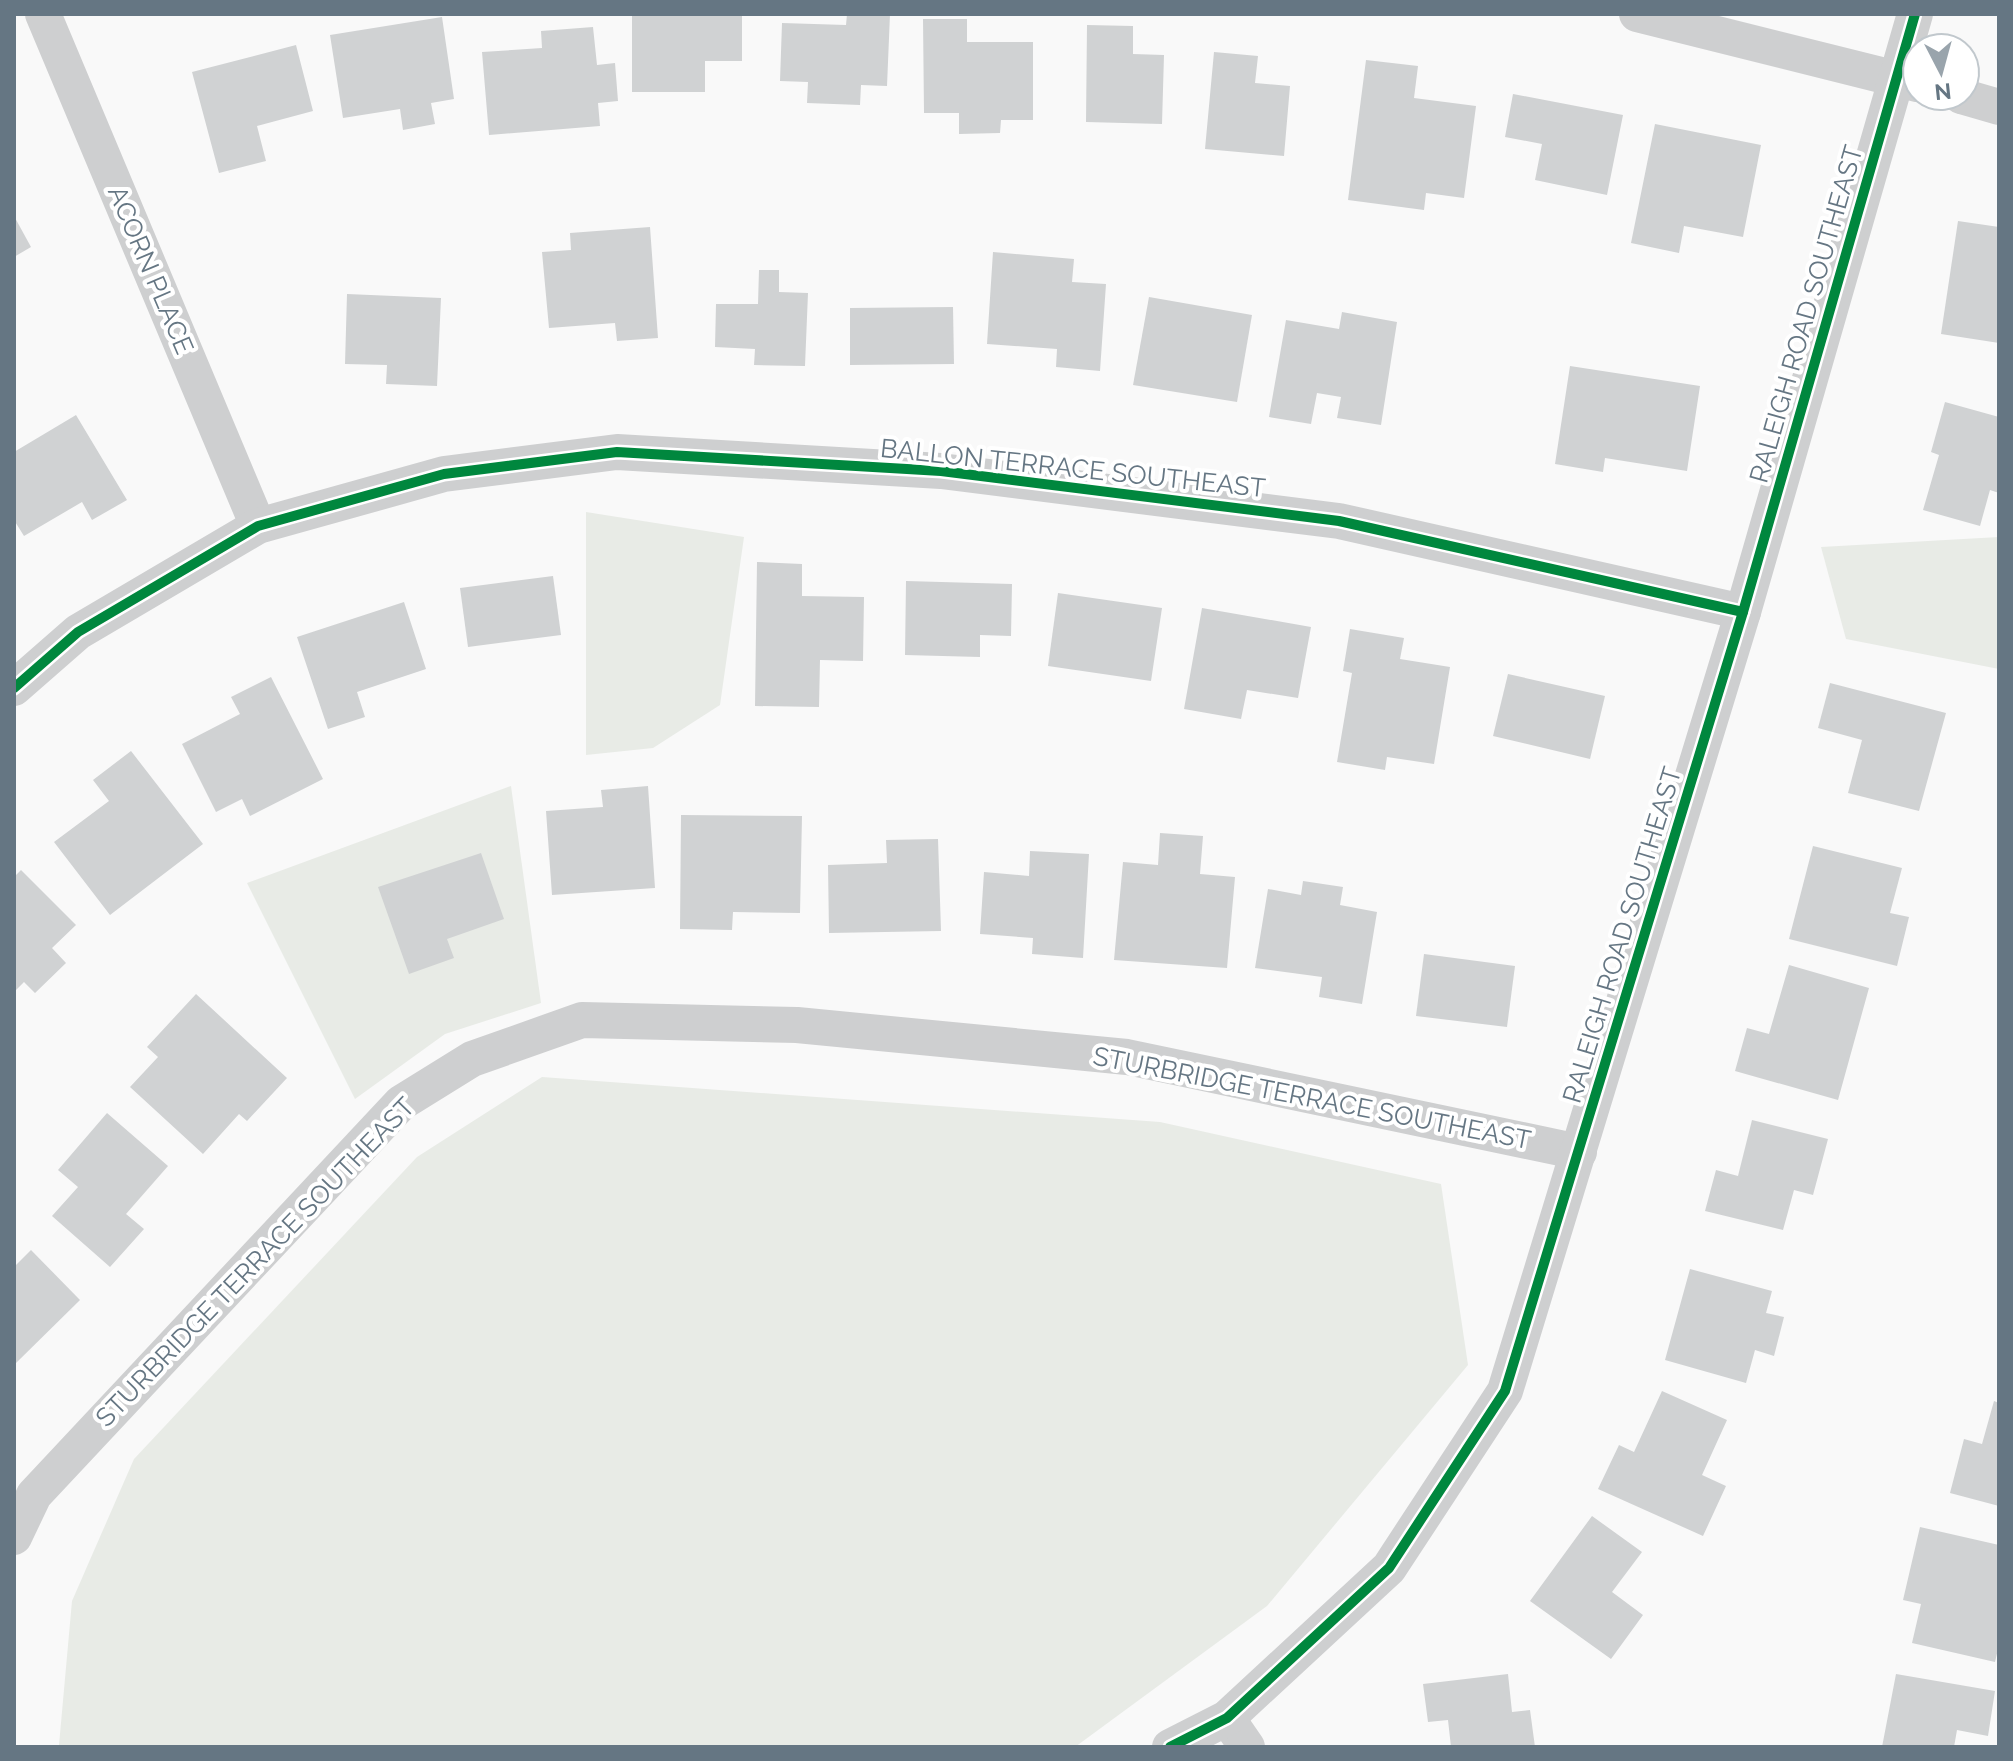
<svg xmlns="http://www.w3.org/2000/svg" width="2013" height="1761" viewBox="0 0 2013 1761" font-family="Raleway,sans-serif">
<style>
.green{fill:#e8ebe6}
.building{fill:#d0d2d3}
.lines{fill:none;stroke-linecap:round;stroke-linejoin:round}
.street{stroke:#cecfd0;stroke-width:36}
.cycleway-casing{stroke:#fff;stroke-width:15}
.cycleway{stroke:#00873e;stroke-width:10}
.labels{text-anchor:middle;stroke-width:8;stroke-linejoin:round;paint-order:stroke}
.street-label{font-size:26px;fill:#657683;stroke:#fff}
</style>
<rect width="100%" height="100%" fill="#f9f9f9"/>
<g class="green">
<polygon points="586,512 744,537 720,705 653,748 586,755"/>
<polygon points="1999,537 1999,669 1846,639 1821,547"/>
<polygon points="511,786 541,1003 445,1034 355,1099 247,883"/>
<polygon points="542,1077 1160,1122 1441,1184 1468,1365 1267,1606 1075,1747 59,1745 72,1601 134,1459 417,1157"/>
</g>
<g class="building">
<polygon points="632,14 742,14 742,61 705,61 705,92 632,92"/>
<polygon points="847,14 890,14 887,86 861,85 860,105 807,103 808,82 780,81 782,23 846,25"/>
<polygon points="442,17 454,99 431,103 435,124 403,130 400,109 343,118 330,35"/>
<polygon points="923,19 967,19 967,42 1033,42 1033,120 1001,120 1000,133 959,134 959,113 924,113"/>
<polygon points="1087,25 1133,26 1133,54 1164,55 1162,124 1086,122"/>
<polygon points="593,27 597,65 615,63 618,101 598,103 600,126 489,135 482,52 542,48 541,31"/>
<polygon points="296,45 313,111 257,126 266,161 219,173 192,72"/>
<polygon points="1214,52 1258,56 1255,83 1290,86 1284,156 1205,149"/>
<polygon points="1366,60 1418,66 1414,98 1476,106 1464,198 1426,193 1424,210 1348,200"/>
<polygon points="1513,94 1623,115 1607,195 1535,180 1542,144 1505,137"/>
<polygon points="1655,124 1761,145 1743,237 1684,226 1679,253 1631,243"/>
<polygon points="14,216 31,247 14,257"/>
<polygon points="1958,221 1999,227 1999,343 1941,334"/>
<polygon points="650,227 658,338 617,341 615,323 549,328 542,252 571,250 570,233"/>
<polygon points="993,252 1074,259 1072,282 1106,284 1100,371 1056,367 1057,349 987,344"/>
<polygon points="759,270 779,270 779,292 808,293 805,366 754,365 755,349 715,347 716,304 758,304"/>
<polygon points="347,294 441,298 437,386 386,384 387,365 345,364"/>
<polygon points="1149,297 1252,315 1237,402 1133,385"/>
<polygon points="953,307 954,364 850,365 850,308"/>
<polygon points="1342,312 1397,322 1381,425 1337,418 1341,397 1317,393 1311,424 1269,417 1286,320 1339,329"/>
<polygon points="1570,366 1700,386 1687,471 1605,458 1603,472 1555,464"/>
<polygon points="1945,402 1999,417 1999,493 1990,490 1980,526 1923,510 1939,455 1931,452"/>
<polygon points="76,415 127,500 92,520 82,502 24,536 14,520 14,452"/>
<polygon points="757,562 802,564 802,596 864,597 863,661 820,660 819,707 755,706"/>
<polygon points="553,576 561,635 468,647 460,588"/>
<polygon points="906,581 1012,584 1011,636 980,635 980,657 905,655"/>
<polygon points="1058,593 1162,608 1151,681 1048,666"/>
<polygon points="404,602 426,669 357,692 365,717 328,729 297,637"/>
<polygon points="1202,608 1311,627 1298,698 1247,690 1241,719 1184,709"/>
<polygon points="1350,629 1404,638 1400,659 1450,667 1434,764 1387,757 1385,770 1337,762 1352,673 1343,671"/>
<polygon points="1508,674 1605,696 1590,759 1493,736"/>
<polygon points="271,677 323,779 250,816 242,799 216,812 182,744 240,714 231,697"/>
<polygon points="1830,683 1946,713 1919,811 1848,793 1862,740 1818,728"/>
<polygon points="131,751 203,844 110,915 54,842 109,801 93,780"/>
<polygon points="648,786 655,888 552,895 546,811 603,807 601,790"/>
<polygon points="681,815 802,816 800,913 733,912 732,930 680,929"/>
<polygon points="1160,833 1203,836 1200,874 1235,877 1227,968 1114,960 1123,862 1158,865"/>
<polygon points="938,839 941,931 829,933 828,865 887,863 886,840"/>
<polygon points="1813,846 1902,868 1890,913 1909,917 1897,966 1789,939"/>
<polygon points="1030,851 1089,854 1083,958 1032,954 1033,938 980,934 984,872 1029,876"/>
<polygon points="481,853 504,919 447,939 454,958 409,974 378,887"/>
<polygon points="21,870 76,925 52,948 66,963 35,993 24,982 14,992 14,877"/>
<polygon points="1303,881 1343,887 1340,905 1377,912 1362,1004 1319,997 1322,977 1255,968 1268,889 1301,895"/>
<polygon points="1424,954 1515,966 1507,1027 1416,1016"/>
<polygon points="1789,965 1869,988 1838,1100 1735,1071 1747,1028 1769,1034"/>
<polygon points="196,994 287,1078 247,1121 239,1114 203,1154 130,1087 158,1057 147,1047"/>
<polygon points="107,1113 168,1166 126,1214 144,1229 110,1267 52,1216 78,1187 58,1170"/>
<polygon points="1752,1120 1828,1139 1813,1195 1794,1190 1783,1230 1705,1211 1716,1170 1738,1176"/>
<polygon points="31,1250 80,1300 14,1365 14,1267"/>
<polygon points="1690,1269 1772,1291 1766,1313 1784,1317 1774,1356 1755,1350 1746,1383 1665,1360"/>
<polygon points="1662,1391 1727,1420 1702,1475 1726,1486 1703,1536 1598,1489 1619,1445 1634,1452"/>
<polygon points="1994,1401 1999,1403 1999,1506 1950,1493 1964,1439 1982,1444"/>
<polygon points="1592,1516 1642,1552 1612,1592 1643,1615 1611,1659 1530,1601"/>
<polygon points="1920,1527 1999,1545 1999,1645 1995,1662 1912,1643 1921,1604 1903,1600"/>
<polygon points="1508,1674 1512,1712 1530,1710 1535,1747 1451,1747 1448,1720 1428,1722 1423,1684"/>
<polygon points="1896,1674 1995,1691 1988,1736 1957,1730 1954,1747 1882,1747"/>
</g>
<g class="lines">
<g class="street">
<polyline points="43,14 258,526"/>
<polyline points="1637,14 1917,84"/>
<polyline points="1961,96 1999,107"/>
<polyline points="14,688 78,632 258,526 444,474 617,452 941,471 1339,521 1743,612"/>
<polyline points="14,1537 34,1495 401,1103 472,1059 582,1020 797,1025 1127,1057 1579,1152"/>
<polyline points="1227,1718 1247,1747"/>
<polyline points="1170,1747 1227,1718 1389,1568 1505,1391 1743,612 1915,14"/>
</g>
<defs>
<g id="cycleway">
<polyline points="14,688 78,632 258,526 444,474 617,452 941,471 1339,521 1743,612"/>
<polyline points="1170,1747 1227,1718 1389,1568 1505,1391 1743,612 1915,14"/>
</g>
</defs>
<use href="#cycleway" class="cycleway-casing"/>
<use href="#cycleway" class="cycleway"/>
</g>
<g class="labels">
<g class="street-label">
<text transform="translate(151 270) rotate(67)" y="9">ACORN PLACE</text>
<text transform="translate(1806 314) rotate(-74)" y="9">RALEIGH ROAD SOUTHEAST</text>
<text transform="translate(1073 468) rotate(6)" y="9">BALLON TERRACE SOUTHEAST</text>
<text transform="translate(1622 935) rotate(-73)" y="9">RALEIGH ROAD SOUTHEAST</text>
<text transform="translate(1312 1098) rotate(11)" y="9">STURBRIDGE TERRACE SOUTHEAST</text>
<text transform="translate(255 1262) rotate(-46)" y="9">STURBRIDGE TERRACE SOUTHEAST</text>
</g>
</g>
<rect width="2013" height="1761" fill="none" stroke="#657683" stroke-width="32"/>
<g transform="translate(1941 72) rotate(174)"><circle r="38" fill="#ffffff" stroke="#c1c8cd" stroke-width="2"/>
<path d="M0-6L14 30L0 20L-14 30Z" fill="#99a4ac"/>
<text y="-12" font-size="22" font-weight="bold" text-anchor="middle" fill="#657683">N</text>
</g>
</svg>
